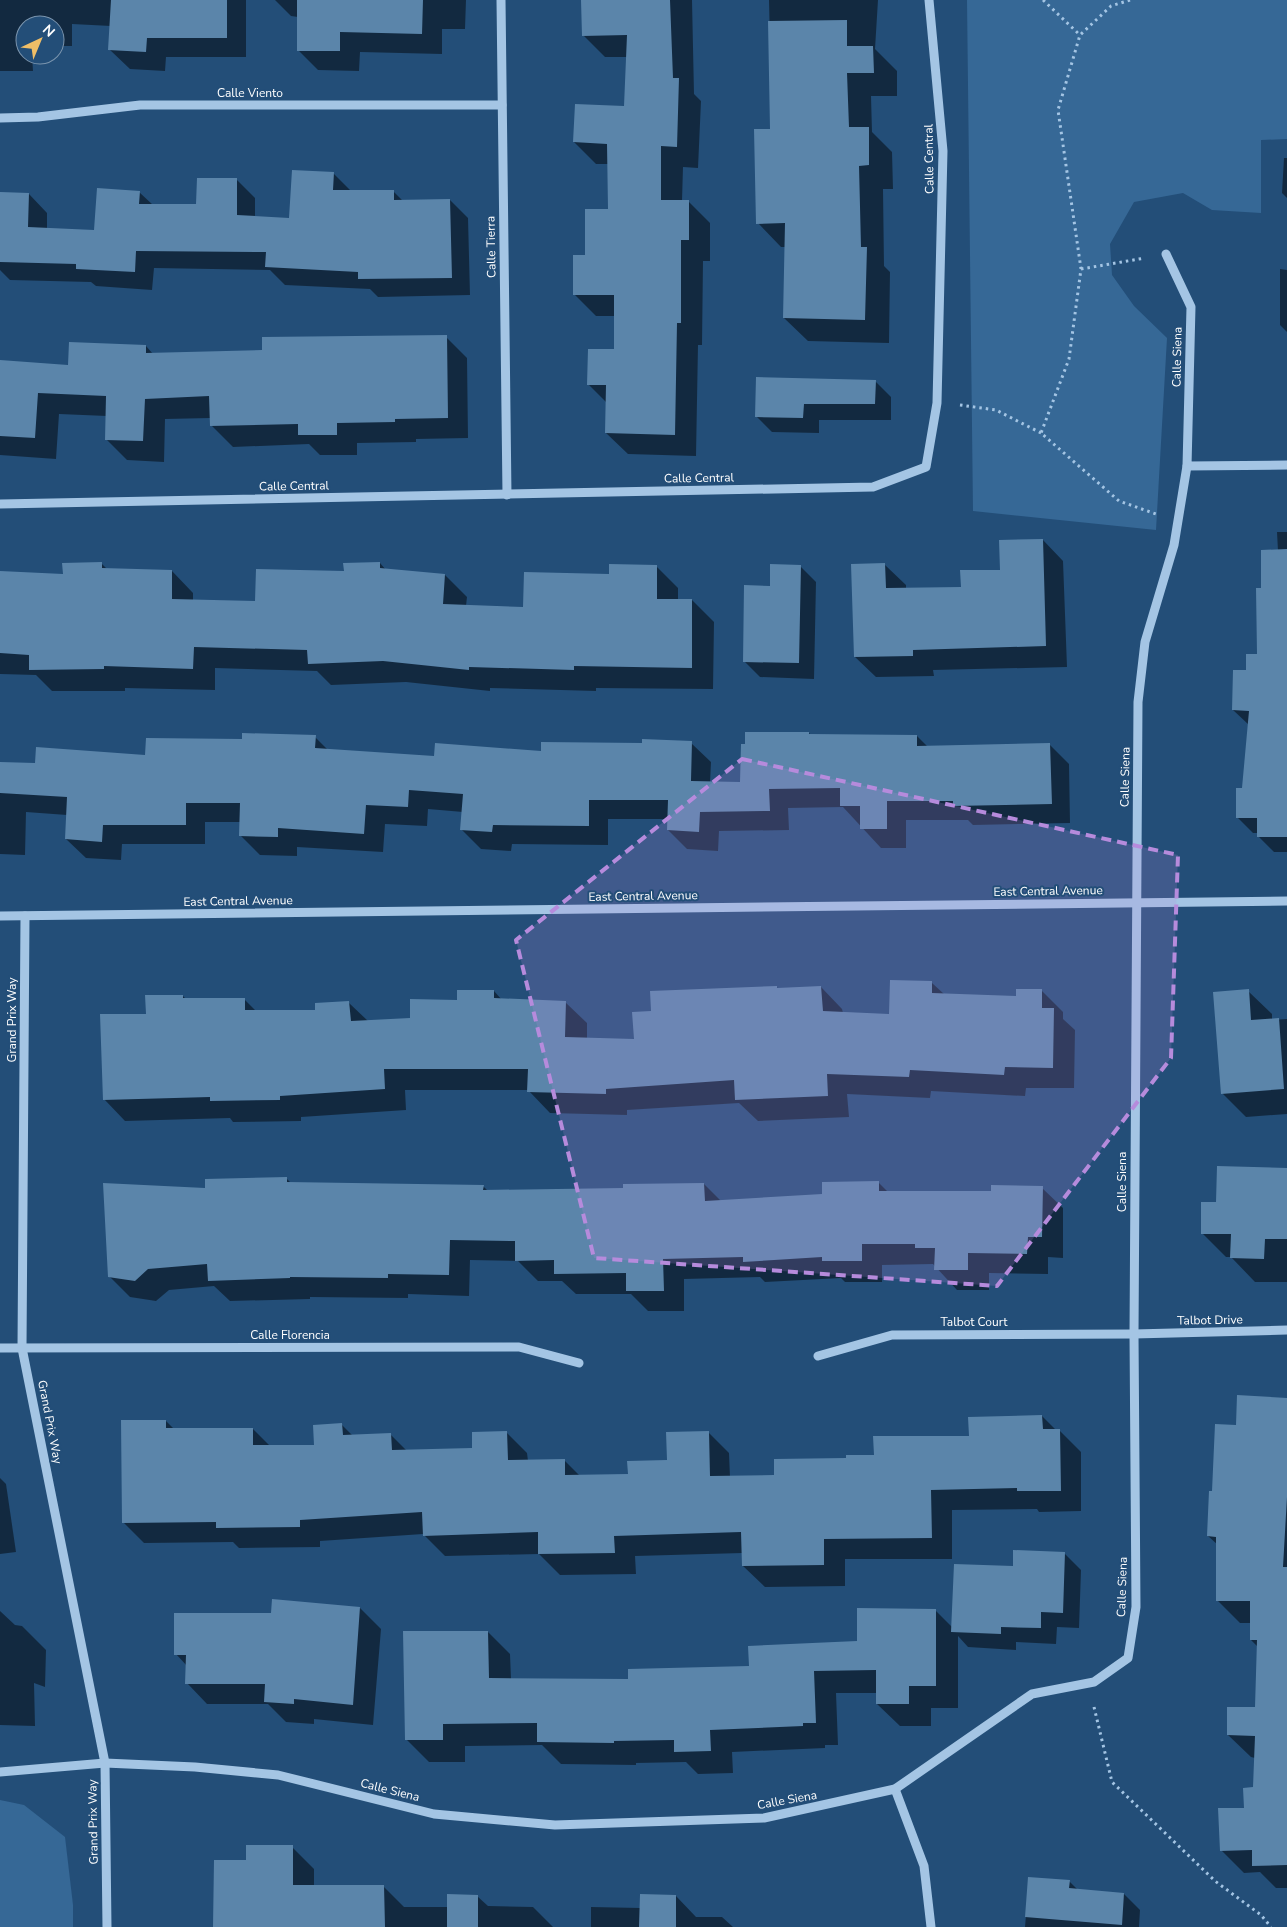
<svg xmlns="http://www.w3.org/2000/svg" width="1287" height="1927" viewBox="0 0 1287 1927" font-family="'Nunito Sans',sans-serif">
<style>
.green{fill:#366896}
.shadow{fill:#0007}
.building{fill:#5b85aa}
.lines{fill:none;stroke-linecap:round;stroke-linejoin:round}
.path{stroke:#a4c5e4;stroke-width:3;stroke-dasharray:2.5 4;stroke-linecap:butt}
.minor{stroke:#a4c5e4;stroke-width:9}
.marked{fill:#b68bdc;fill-opacity:0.2;stroke:#b68bdc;stroke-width:4;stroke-dasharray:10 6;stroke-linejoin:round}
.labels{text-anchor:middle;stroke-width:4;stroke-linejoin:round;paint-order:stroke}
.street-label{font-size:12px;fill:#fff;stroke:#234e78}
</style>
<rect width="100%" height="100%" fill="#234e78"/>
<g class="green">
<polygon points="967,0 1287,0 1287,139 1261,140 1261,213 1212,210 1183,193 1134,202 1110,244 1112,275 1134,306 1167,338 1156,530 973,511"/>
<polygon points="0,1800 24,1805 65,1837 73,1905 73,1927 0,1927"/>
</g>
<g class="shadow">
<polygon points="0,0 246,0 246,57 166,57 165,71 130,69 110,50 111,26 72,24 72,46 55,46 55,25 25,25 25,55 32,55 33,71 0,71"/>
<polygon points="275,0 466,0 465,29 442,29 442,54 360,52 359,71 318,70 298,50 298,17 291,16"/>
<polygon points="582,0 692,0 694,94 701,101 698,168 683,167 682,201 688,201 710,223 710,261 703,261 702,345 698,345 696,456 628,454 606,433 607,403 588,384 616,351 615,316 596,316 574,294 586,257 609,210 608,164 596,164 574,142 625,108 627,57 605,57 583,35"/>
<polygon points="769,0 878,0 875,49 897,71 897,96 871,96 872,132 892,152 893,189 883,189 884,266 890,272 889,343 808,341 784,318 786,247 781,247 758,223 772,130"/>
<polygon points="1284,158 1287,158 1287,198 1282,193"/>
<polygon points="333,173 351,191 393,191 403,201 450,200 468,218 470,295 378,297 370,289 285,285 270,270 154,268 152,290 96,286 91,282 10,280 0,270 0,193 29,194 47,213 47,229 95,232 139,192 153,205 198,206 236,179 255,198 255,217 291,219"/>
<polygon points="1280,269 1287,270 1287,332 1280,325"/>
<polygon points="446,337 467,358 468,438 416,439 416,442 357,443 357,455 320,455 309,444 233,447 212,426 211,418 165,419 164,462 127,460 106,439 107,416 59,414 56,459 0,455 0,361 69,366 146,346 153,354 263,351"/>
<polygon points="875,381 891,397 891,420 819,420 819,433 772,432 756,416"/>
<polygon points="1277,532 1287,532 1287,852 1274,852 1258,836 1258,833 1253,833 1237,817 1243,790 1249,725 1233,710 1247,671 1258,655 1262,589 1278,551"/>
<polygon points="1043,540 1063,561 1067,667 933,670 934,676 876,677 855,657 885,565 906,585 906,589 962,588 1001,571"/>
<polygon points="380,563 386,570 445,575 467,597 466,606 524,608 611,575 656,566 678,588 678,600 692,600 714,622 713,689 596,688 596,691 490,688 490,691 406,682 331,685 317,671 215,668 215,690 125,688 125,691 52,691 36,675 0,674 0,572 64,575 102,564 107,569 172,571 193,593 193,600 256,602 345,572"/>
<polygon points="800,566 816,582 814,679 760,677 744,661 771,587"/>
<polygon points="809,733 811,735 917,736 928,747 1049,744 1069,764 1070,823 973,825 968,820 906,820 906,848 881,848 843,807 788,808 789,830 719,831 718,851 687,849 668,830 668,819 608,819 608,845 512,844 511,851 481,849 462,830 463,812 428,809 427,826 385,824 383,852 297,847 297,856 260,855 240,835 241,822 205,822 205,844 122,844 121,860 86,858 66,839 67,815 26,812 25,855 0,854 0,764 37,765 147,756 243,740 315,737 329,751 435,757 691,743 711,762 710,783 741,783"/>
<polygon points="932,983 944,994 1017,997 1042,991 1063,1012 1063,1019 1075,1030 1074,1088 1026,1088 1025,1096 931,1091 930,1098 847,1094 849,1117 758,1121 739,1103 627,1110 627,1115 550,1113 528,1090 405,1090 406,1110 301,1117 301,1121 233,1122 230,1118 125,1121 104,1099 147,1015 183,996 186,999 244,999 257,1012 317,1012 349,1003 368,1021 412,1019 459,1001 494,991 502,1000 565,1002 587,1023 587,1039 635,1040 652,1012 776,987 779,989 821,987 842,1009 843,1013 890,1015"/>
<polygon points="1248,991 1272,1014 1272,1020 1287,1019 1287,1114 1246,1117 1222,1093"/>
<polygon points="1287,1169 1287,1282 1255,1282 1231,1257 1226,1257 1202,1233 1217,1204"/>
<polygon points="287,1179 292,1184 483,1186 488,1191 625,1189 704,1184 721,1201 823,1195 879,1183 888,1192 992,1192 1042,1188 1063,1208 1063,1258 1048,1257 1048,1274 989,1273 989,1290 957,1290 933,1264 882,1265 882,1282 845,1282 841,1278 765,1282 760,1277 684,1279 684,1311 648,1311 631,1294 576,1294 562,1281 538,1281 518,1261 470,1260 469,1296 408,1294 408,1298 310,1297 310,1299 230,1301 214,1286 169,1290 156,1301 130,1297 109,1276 207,1189"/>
<polygon points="1287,1399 1287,1888 1276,1888 1260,1872 1244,1873 1221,1850 1245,1809 1254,1789 1255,1758 1251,1757 1228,1735 1256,1709 1258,1647 1251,1640 1251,1623 1240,1623 1217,1600 1218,1545 1208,1536 1213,1492 1237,1426"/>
<polygon points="1042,1416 1056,1430 1059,1430 1081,1452 1081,1511 1039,1512 1037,1509 952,1510 952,1559 845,1559 845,1586 765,1587 743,1566 743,1553 635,1556 636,1574 560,1575 539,1554 445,1556 423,1534 320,1541 320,1547 239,1548 233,1542 144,1543 123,1522 166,1421 174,1429 253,1429 270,1446 315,1446 342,1425 353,1436 390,1434 407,1451 473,1450 506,1432 527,1453 528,1461 564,1460 580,1476 629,1475 668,1461 708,1432 729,1453 730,1477 776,1476 847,1460 875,1456 970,1437"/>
<polygon points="0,1478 6,1484 16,1552 0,1554"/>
<polygon points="1065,1554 1081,1570 1079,1628 1057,1627 1056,1644 1016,1642 1016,1650 968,1647 958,1636 958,1708 931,1708 931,1726 900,1726 877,1704 877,1693 836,1693 838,1745 825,1745 825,1748 732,1752 733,1773 698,1774 686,1762 636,1763 636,1765 561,1764 542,1745 465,1746 465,1762 429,1762 406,1739 488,1632 510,1654 511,1679 630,1681 750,1667 859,1642 935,1610 953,1628 1014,1568"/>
<polygon points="360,1608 381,1629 373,1725 314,1719 314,1724 286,1722 268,1704 207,1704 187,1683 187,1666 176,1654 272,1615"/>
<polygon points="0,1611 15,1625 22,1626 46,1650 45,1687 34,1683 35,1726 0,1725"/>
<polygon points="292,1847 314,1869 314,1887 384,1887 404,1907 448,1907 477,1896 488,1906 533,1907 553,1927 215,1927 247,1861"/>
<polygon points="1029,1878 1069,1881 1078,1890 1124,1894 1140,1910 1139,1927 1025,1927"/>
<polygon points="676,1896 696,1917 722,1917 733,1927 591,1927 591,1907 641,1908"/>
</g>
<g class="building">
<polygon points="111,0 227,0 227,38 147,38 146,52 108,50"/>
<polygon points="297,0 423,0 422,34 340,32 340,51 297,51"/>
<polygon points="581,0 670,0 673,78 679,78 677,147 661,146 661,200 689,200 689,240 681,240 681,323 677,323 675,435 605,433 606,385 587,385 588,349 614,349 614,295 573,295 573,255 585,255 585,209 608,209 607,144 573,142 575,104 624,106 627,35 582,36"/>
<polygon points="847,20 847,46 873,46 874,73 847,73 849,127 869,127 869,165 859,166 861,247 867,247 865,320 783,318 785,223 756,224 754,129 770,129 768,21"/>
<polygon points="292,170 334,172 333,190 394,190 394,200 450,199 452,278 358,279 358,272 265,267 266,252 136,251 135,272 76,269 76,264 0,262 0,192 29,193 28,227 94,230 97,188 140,191 139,204 196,204 197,178 237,178 237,215 289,218"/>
<polygon points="447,335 448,418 395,419 395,422 337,423 337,435 298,435 298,424 210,426 209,396 145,399 143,441 105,440 106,396 38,393 35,438 0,436 0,360 68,365 69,342 146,345 146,353 262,350 262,337"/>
<polygon points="756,377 876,380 875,404 804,404 803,418 755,417"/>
<polygon points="1043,539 1046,646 913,650 913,656 854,657 851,564 885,563 886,588 961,587 960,570 1000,570 999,540"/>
<polygon points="1287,549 1287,837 1257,837 1257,818 1236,818 1236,788 1242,788 1249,711 1232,710 1233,670 1246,670 1246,654 1257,654 1256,588 1261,588 1261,550"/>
<polygon points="102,562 102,568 172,570 172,599 255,601 256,569 344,571 343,563 380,562 380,568 445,574 443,604 523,607 524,572 609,574 609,564 657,565 657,599 692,599 692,668 574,666 574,670 469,667 469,670 383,661 308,664 307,650 194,647 193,669 104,666 104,669 29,670 29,655 0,653 0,571 63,574 62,563"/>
<polygon points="770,564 801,565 799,663 743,662 744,585 770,586"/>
<polygon points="745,732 809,732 809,734 917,735 917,746 1050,743 1052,804 953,806 953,801 887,801 887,829 860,829 860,806 840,806 840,788 769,789 770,811 700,812 699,832 667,830 668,800 589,800 589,826 493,825 492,832 460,830 463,794 409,790 408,807 366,805 364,834 278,828 278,837 239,836 240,803 186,803 186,825 103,825 102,842 65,839 67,797 0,793 0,762 35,763 36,747 145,755 146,738 242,739 242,733 316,735 315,748 434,756 435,743 541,751 541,742 642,743 642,739 692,741 691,781 740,782 741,744 745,744"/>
<polygon points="890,980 932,981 932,993 1016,996 1016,989 1042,989 1042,1008 1054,1008 1053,1068 1005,1067 1004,1075 910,1070 909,1077 827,1074 828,1096 735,1100 734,1080 606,1089 606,1094 527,1092 528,1069 384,1069 385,1089 280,1096 280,1100 210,1101 210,1097 103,1100 100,1014 146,1014 145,995 183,995 183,998 245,998 245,1010 315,1010 315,1003 349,1001 351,1021 410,1018 410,999 457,1000 457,990 494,990 494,998 566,1001 565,1037 634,1039 632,1012 651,1011 650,991 777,986 777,988 821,986 823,1011 889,1014"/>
<polygon points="1249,989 1251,1020 1279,1018 1284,1089 1221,1094 1213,992"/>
<polygon points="1217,1166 1287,1168 1287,1239 1265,1239 1264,1259 1230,1258 1231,1234 1201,1234 1201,1202 1216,1202"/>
<polygon points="287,1177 287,1182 484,1185 483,1190 623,1188 623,1184 704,1183 705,1201 822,1194 822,1182 879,1181 879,1191 991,1191 991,1185 1043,1186 1042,1237 1028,1237 1027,1254 968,1253 968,1270 934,1270 935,1248 915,1248 915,1244 862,1244 862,1261 822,1261 822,1257 743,1262 743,1257 663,1259 664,1291 626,1291 626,1273 554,1274 554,1260 515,1261 515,1241 450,1240 449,1275 388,1274 388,1278 290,1277 290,1278 208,1281 207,1264 148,1269 135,1281 108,1277 103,1183 205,1188 205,1179"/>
<polygon points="1237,1395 1287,1398 1287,1497 1283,1567 1287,1567 1287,1865 1252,1866 1252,1850 1220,1851 1218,1808 1244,1808 1243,1788 1253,1787 1255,1736 1227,1735 1227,1707 1255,1707 1257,1640 1250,1640 1250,1601 1216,1601 1216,1537 1207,1536 1209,1491 1212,1491 1215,1424 1236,1425"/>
<polygon points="1042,1415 1043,1429 1060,1429 1061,1491 1017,1491 1017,1488 931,1490 932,1538 824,1539 824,1565 742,1566 741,1532 614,1536 615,1553 538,1554 538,1532 423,1536 422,1512 300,1520 300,1527 216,1528 216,1522 122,1523 121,1420 166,1420 166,1428 253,1428 253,1445 314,1445 313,1425 342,1423 343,1435 391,1433 392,1450 472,1448 472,1432 507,1431 508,1460 565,1459 565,1475 628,1474 627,1461 667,1460 666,1432 709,1431 710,1476 774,1475 774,1459 846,1458 846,1455 874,1455 873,1436 969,1436 968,1417"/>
<polygon points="1013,1550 1065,1552 1063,1613 1041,1612 1041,1628 1001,1627 1001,1634 951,1632 954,1564 1013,1566"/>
<polygon points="272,1599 360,1607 353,1705 294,1699 294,1704 264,1702 265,1684 185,1684 186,1655 174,1655 174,1613 271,1613"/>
<polygon points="857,1608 936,1609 936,1686 909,1686 909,1704 876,1704 876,1670 814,1671 816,1723 803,1723 803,1726 710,1730 711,1751 674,1752 674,1740 614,1741 614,1743 537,1742 537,1723 443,1724 443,1740 405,1740 403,1631 488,1631 489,1678 628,1679 628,1669 749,1666 748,1646 857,1641"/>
<polygon points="246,1845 293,1845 293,1885 384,1885 385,1927 213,1927 214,1860 246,1860"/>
<polygon points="1028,1877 1070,1880 1069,1888 1124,1893 1122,1925 1025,1917"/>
<polygon points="447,1894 478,1895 478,1927 447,1927"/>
<polygon points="640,1894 676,1895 676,1927 639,1927"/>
</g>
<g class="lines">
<g class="path">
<polyline points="1043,0 1080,35"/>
<polyline points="1130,0 1111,6 1080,35 1058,110 1081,269 1069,359 1041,433 1119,501 1156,514"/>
<polyline points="1081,269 1145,258"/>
<polyline points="960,405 996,410 1041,433"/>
<polyline points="1094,1707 1112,1782 1215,1881 1261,1915 1271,1927"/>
</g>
<g class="minor">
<polyline points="501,0 507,495"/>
<polyline points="0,118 38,117 140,105 502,105"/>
<polyline points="1166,254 1191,307 1187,466 1287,465"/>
<polyline points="0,504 873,487 926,467 937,403 943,151 929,0"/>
<polyline points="0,916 1287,901"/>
<polyline points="25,916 22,1348 105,1763 107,1927"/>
<polyline points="0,1348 519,1347 579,1363"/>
<polyline points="818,1356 892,1335 1134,1334 1287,1330"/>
<polyline points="0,1772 105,1763 195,1767 278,1775 434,1814 555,1825 764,1818 895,1789 1032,1694 1094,1682 1128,1658 1136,1607 1134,1334 1138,702 1145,642 1174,545 1187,466"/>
<polyline points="895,1789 924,1866 931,1927"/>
</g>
</g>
<path class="marked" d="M742,759l436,96 -7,203 -174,228 -403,-28 -78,-318z"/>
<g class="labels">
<g class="street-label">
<text x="250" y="97">Calle Viento</text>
<text transform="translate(929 159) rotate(-91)" y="4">Calle Central</text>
<text transform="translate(491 247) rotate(-91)" y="4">Calle Tierra</text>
<text transform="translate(1177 357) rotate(-89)" y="4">Calle Siena</text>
<text transform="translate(699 478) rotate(-1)" y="4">Calle Central</text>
<text transform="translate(294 486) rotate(-1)" y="4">Calle Central</text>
<text transform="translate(1125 777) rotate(-89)" y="4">Calle Siena</text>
<text transform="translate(1048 891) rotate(-1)" y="4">East Central Avenue</text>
<text transform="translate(643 896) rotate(-1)" y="4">East Central Avenue</text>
<text transform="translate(238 901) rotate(-1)" y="4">East Central Avenue</text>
<text transform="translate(12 1020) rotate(-90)" y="4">Grand Prix Way</text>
<text transform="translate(1122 1182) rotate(-90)" y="4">Calle Siena</text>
<text transform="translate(1210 1320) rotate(-1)" y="4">Talbot Drive</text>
<text x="974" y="1326">Talbot Court</text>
<text x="290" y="1339">Calle Florencia</text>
<text transform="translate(50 1422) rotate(79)" y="4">Grand Prix Way</text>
<text transform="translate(1122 1587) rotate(-88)" y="4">Calle Siena</text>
<text transform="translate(390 1790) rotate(14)" y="4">Calle Siena</text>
<text transform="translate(787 1800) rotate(-10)" y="4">Calle Siena</text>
<text transform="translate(93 1822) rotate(-91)" y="4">Grand Prix Way</text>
</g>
</g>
<g transform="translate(40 40) rotate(44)"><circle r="24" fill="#234e78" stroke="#7b95ae"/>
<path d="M0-4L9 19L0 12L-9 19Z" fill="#efbe67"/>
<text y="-8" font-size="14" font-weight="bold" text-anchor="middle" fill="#ffffff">N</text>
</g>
</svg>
